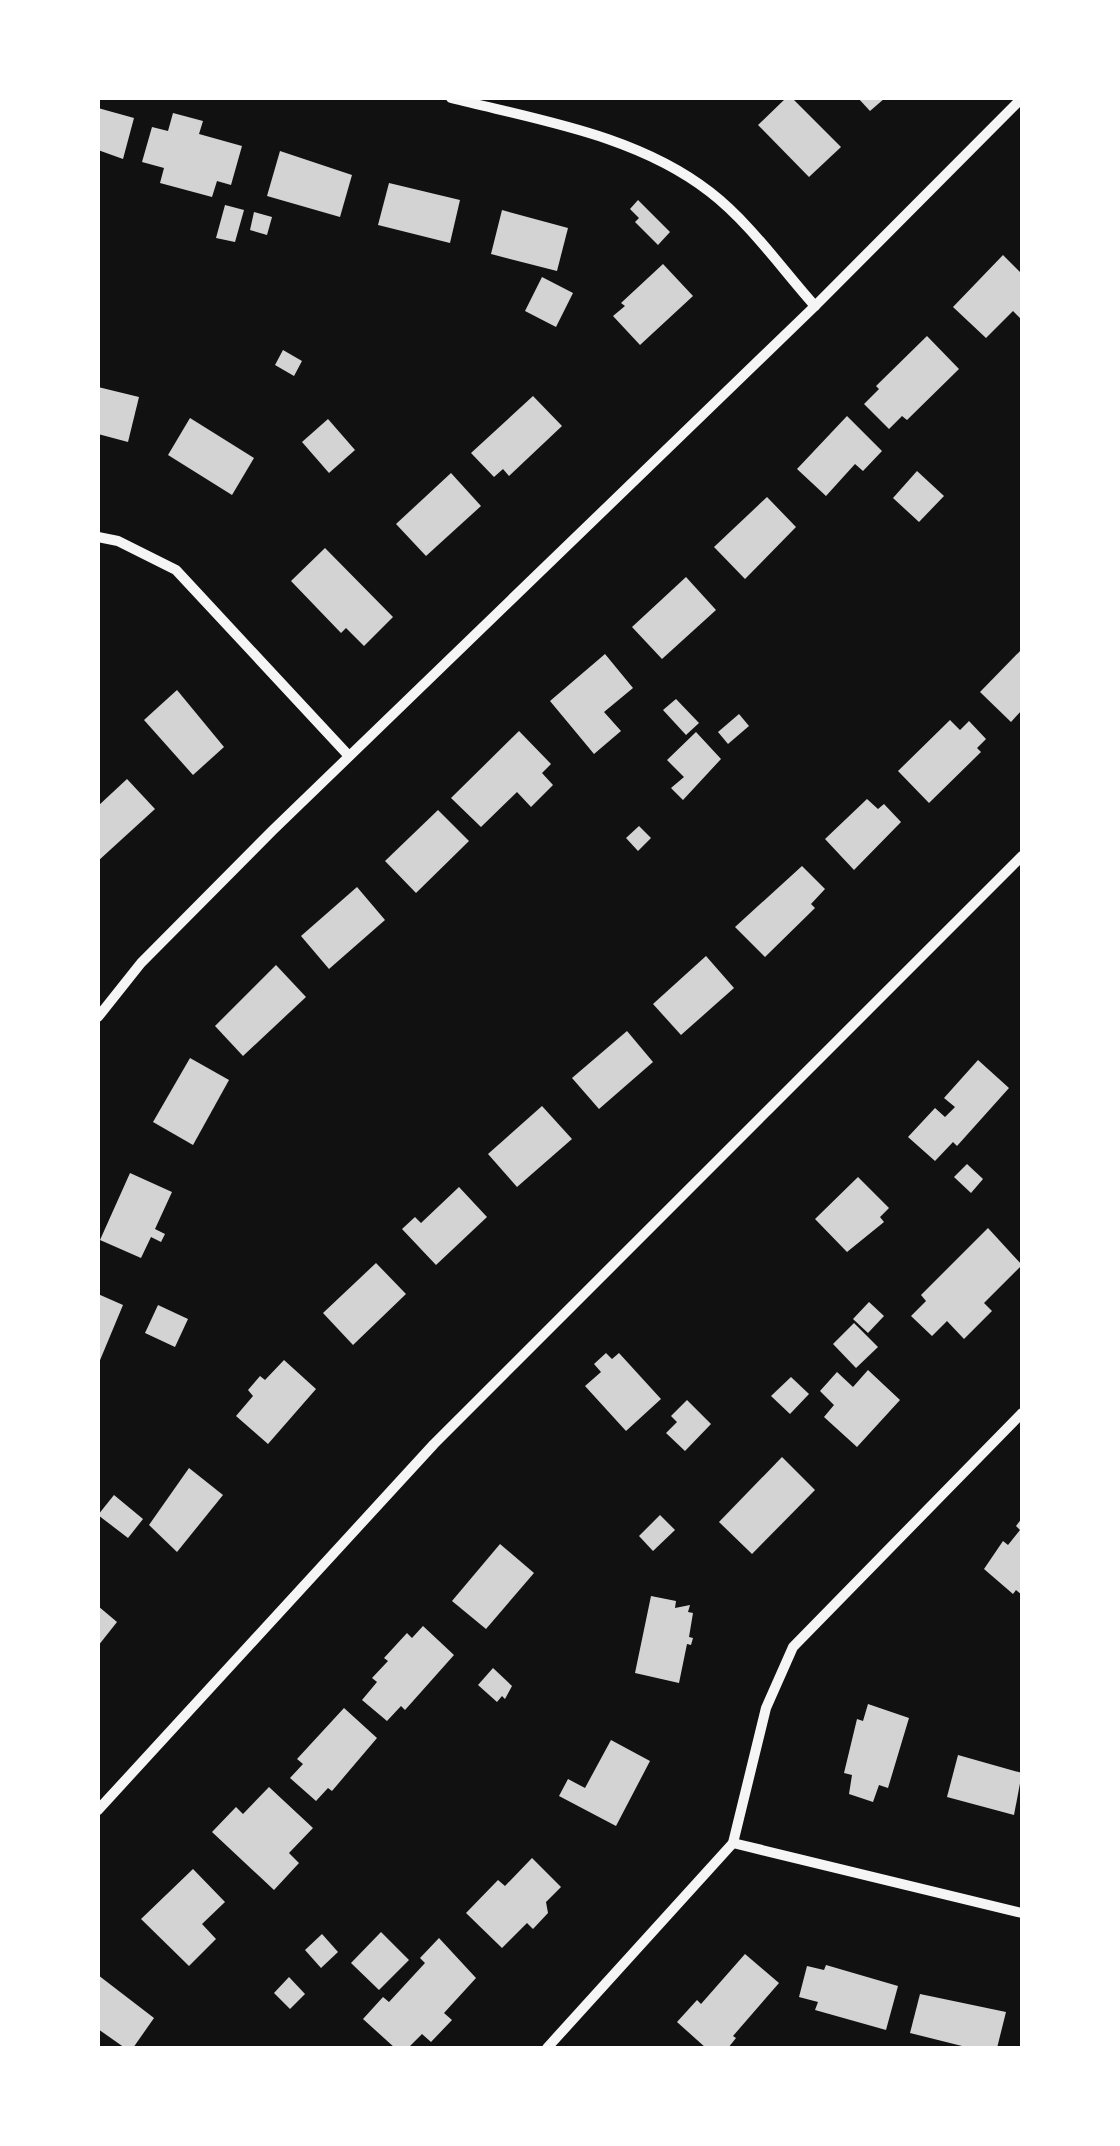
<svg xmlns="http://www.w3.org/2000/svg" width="1120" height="2146" viewBox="0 0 1120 2146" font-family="Quicksand,sans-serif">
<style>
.building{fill:#d3d3d3}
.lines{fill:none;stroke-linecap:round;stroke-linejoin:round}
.minor{stroke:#f5f5f5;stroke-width:10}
</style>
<rect width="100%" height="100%" fill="#111"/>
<g class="building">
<polygon points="786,98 792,98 841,147 809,177 758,125"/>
<polygon points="858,98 885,98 870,111"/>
<polygon points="98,108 134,118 123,159 98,150"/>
<polygon points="173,113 203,121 199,134 242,146 231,185 217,181 212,197 160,183 164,168 142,162 152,127 168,131"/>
<polygon points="280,151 352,175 340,217 267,196"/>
<polygon points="389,183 460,200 450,243 378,225"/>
<polygon points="638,200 670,232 658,245 635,222 639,218 630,209"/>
<polygon points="225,205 244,210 235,242 216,238"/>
<polygon points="502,210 568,228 557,271 491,254"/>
<polygon points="254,212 272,217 267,235 250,230"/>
<polygon points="1003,255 1022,274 1022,320 1013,311 986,338 953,307"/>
<polygon points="663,264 693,296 640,345 613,316 625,306 621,303"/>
<polygon points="542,277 573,293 556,327 525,311"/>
<polygon points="927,336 959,369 907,420 902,416 889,429 864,404 879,389 876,386"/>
<polygon points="283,350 302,361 294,376 275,365"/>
<polygon points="98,387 139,397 128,442 98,434"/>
<polygon points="533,396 562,426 509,476 503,469 494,477 471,453"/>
<polygon points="847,416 882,451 863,471 855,464 826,496 797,469"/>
<polygon points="190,418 254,458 232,495 168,455"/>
<polygon points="328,419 355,450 329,473 302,442"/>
<polygon points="917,471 944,496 919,522 893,498"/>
<polygon points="451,473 481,506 426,556 396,524"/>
<polygon points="767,497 796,527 745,579 714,547"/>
<polygon points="325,548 393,617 364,646 346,628 341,633 291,581"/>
<polygon points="686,577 716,610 662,659 632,627"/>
<polygon points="1022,649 1022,710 1011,722 980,692"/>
<polygon points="605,654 633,688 604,712 621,731 594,754 550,701"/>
<polygon points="177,690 224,747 193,775 144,720"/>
<polygon points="676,699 699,723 686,735 663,710"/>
<polygon points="739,714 749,726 728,744 718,732"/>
<polygon points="950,720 960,730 969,721 986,739 977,748 981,752 929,803 898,771"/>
<polygon points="519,731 551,764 542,773 553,785 531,807 517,792 481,827 451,798"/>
<polygon points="696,732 721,759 683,800 671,788 684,777 667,760"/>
<polygon points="127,779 155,809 98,861 98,806"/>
<polygon points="867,799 878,809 884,804 901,822 854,870 825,839"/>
<polygon points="438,810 469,841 416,893 385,861"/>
<polygon points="639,826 651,838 638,851 626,838"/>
<polygon points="802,866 825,889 811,904 815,908 765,957 735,927"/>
<polygon points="357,887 385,920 329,969 301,936"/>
<polygon points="706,956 734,988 681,1035 653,1004"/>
<polygon points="276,965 306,997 243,1056 215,1026"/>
<polygon points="627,1031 653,1062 599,1109 572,1078"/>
<polygon points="190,1058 229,1080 193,1145 153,1122"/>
<polygon points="978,1060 1009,1088 957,1146 953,1142 935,1161 908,1137 935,1108 945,1117 955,1107 944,1098"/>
<polygon points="542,1106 572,1139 517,1187 488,1154"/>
<polygon points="967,1164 983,1179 971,1193 954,1177"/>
<polygon points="130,1173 172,1192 155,1229 165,1234 161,1242 151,1237 141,1258 100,1240"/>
<polygon points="858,1177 889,1208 880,1217 884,1222 847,1252 815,1219"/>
<polygon points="459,1187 487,1217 436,1265 402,1229 415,1217 421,1223"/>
<polygon points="988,1228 1022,1265 984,1303 992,1311 964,1339 947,1321 932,1336 911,1316 926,1301 921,1295"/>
<polygon points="376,1263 406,1294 353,1345 323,1313"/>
<polygon points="98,1294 123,1305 98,1365"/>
<polygon points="869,1302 884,1316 868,1333 853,1319"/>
<polygon points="158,1305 188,1319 175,1347 145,1333"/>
<polygon points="854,1323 878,1347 856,1368 833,1344"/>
<polygon points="606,1353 612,1359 619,1353 661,1399 626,1431 585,1386 601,1372 594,1364"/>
<polygon points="284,1360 316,1389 268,1444 236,1416 253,1396 248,1390 260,1376 265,1380"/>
<polygon points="868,1370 900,1400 857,1447 824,1417 834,1405 820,1391 837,1372 853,1387"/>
<polygon points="791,1377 809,1394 790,1414 771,1396"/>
<polygon points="687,1400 711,1424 685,1451 666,1433 677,1422 671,1416"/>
<polygon points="782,1457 815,1490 752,1554 719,1522"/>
<polygon points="189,1468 223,1495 177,1552 149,1525"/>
<polygon points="114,1495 143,1519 128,1538 98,1515"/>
<polygon points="660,1515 675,1530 653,1551 639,1536"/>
<polygon points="1022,1518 1022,1595 1016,1590 1013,1594 984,1569 1003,1541 1008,1545 1020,1530 1016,1526"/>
<polygon points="500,1544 534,1573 486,1629 452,1601"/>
<polygon points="651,1596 676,1601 675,1608 690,1605 688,1612 693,1613 689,1637 693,1638 691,1645 687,1644 679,1683 635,1673"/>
<polygon points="98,1606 117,1622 98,1646"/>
<polygon points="423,1626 454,1655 405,1710 401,1706 387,1721 362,1700 377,1682 372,1678 388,1661 384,1658 407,1633 412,1638"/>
<polygon points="493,1668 512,1686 505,1699 502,1696 497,1702 478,1685"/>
<polygon points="868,1704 909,1718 888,1788 879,1785 873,1802 849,1794 852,1775 844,1773 857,1719 863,1721"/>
<polygon points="344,1708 377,1738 332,1791 328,1788 316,1801 290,1778 303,1764 297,1759"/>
<polygon points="611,1740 650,1761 616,1826 559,1796 568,1779 585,1788"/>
<polygon points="958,1755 1022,1773 1014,1815 947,1797"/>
<polygon points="269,1787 313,1828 289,1853 299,1863 274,1890 212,1832 236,1807 243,1814"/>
<polygon points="532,1858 561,1887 546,1902 548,1913 533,1929 527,1923 502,1948 466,1913 498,1880 505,1886"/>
<polygon points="193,1869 225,1902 202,1924 216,1939 189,1966 141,1919"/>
<polygon points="381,1932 409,1960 379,1990 351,1963"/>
<polygon points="322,1934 338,1952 321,1968 305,1950"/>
<polygon points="439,1938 476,1978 444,2013 452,2020 431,2042 422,2034 408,2048 395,2048 363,2019 383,1997 389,2002 425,1963 420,1958"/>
<polygon points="745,1954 779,1983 733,2036 736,2038 728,2048 706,2048 677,2022 697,2000 701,2004"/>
<polygon points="826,1965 898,1986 886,2030 815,2010 818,2002 799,1997 807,1966 824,1970"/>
<polygon points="98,1975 154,2018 133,2048 125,2048 98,2029"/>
<polygon points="289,1977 305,1994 290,2009 274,1993"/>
<polygon points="920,1994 1006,2012 997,2048 970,2048 910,2033"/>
</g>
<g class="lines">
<g class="minor">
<path d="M451,98c87,22 186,37 259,94 39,30 72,77 105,114"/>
<polyline points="98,537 118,541 176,570 349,756"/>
<polyline points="98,1017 141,963 273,830 815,306 1022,98"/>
<polyline points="98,1810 434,1444 1022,856"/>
<polyline points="733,1843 1022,1913"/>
<polyline points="547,2048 733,1843 766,1708 793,1647 1022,1413"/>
</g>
</g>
<rect width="1120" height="2146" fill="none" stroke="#ffffff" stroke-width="200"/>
</svg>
